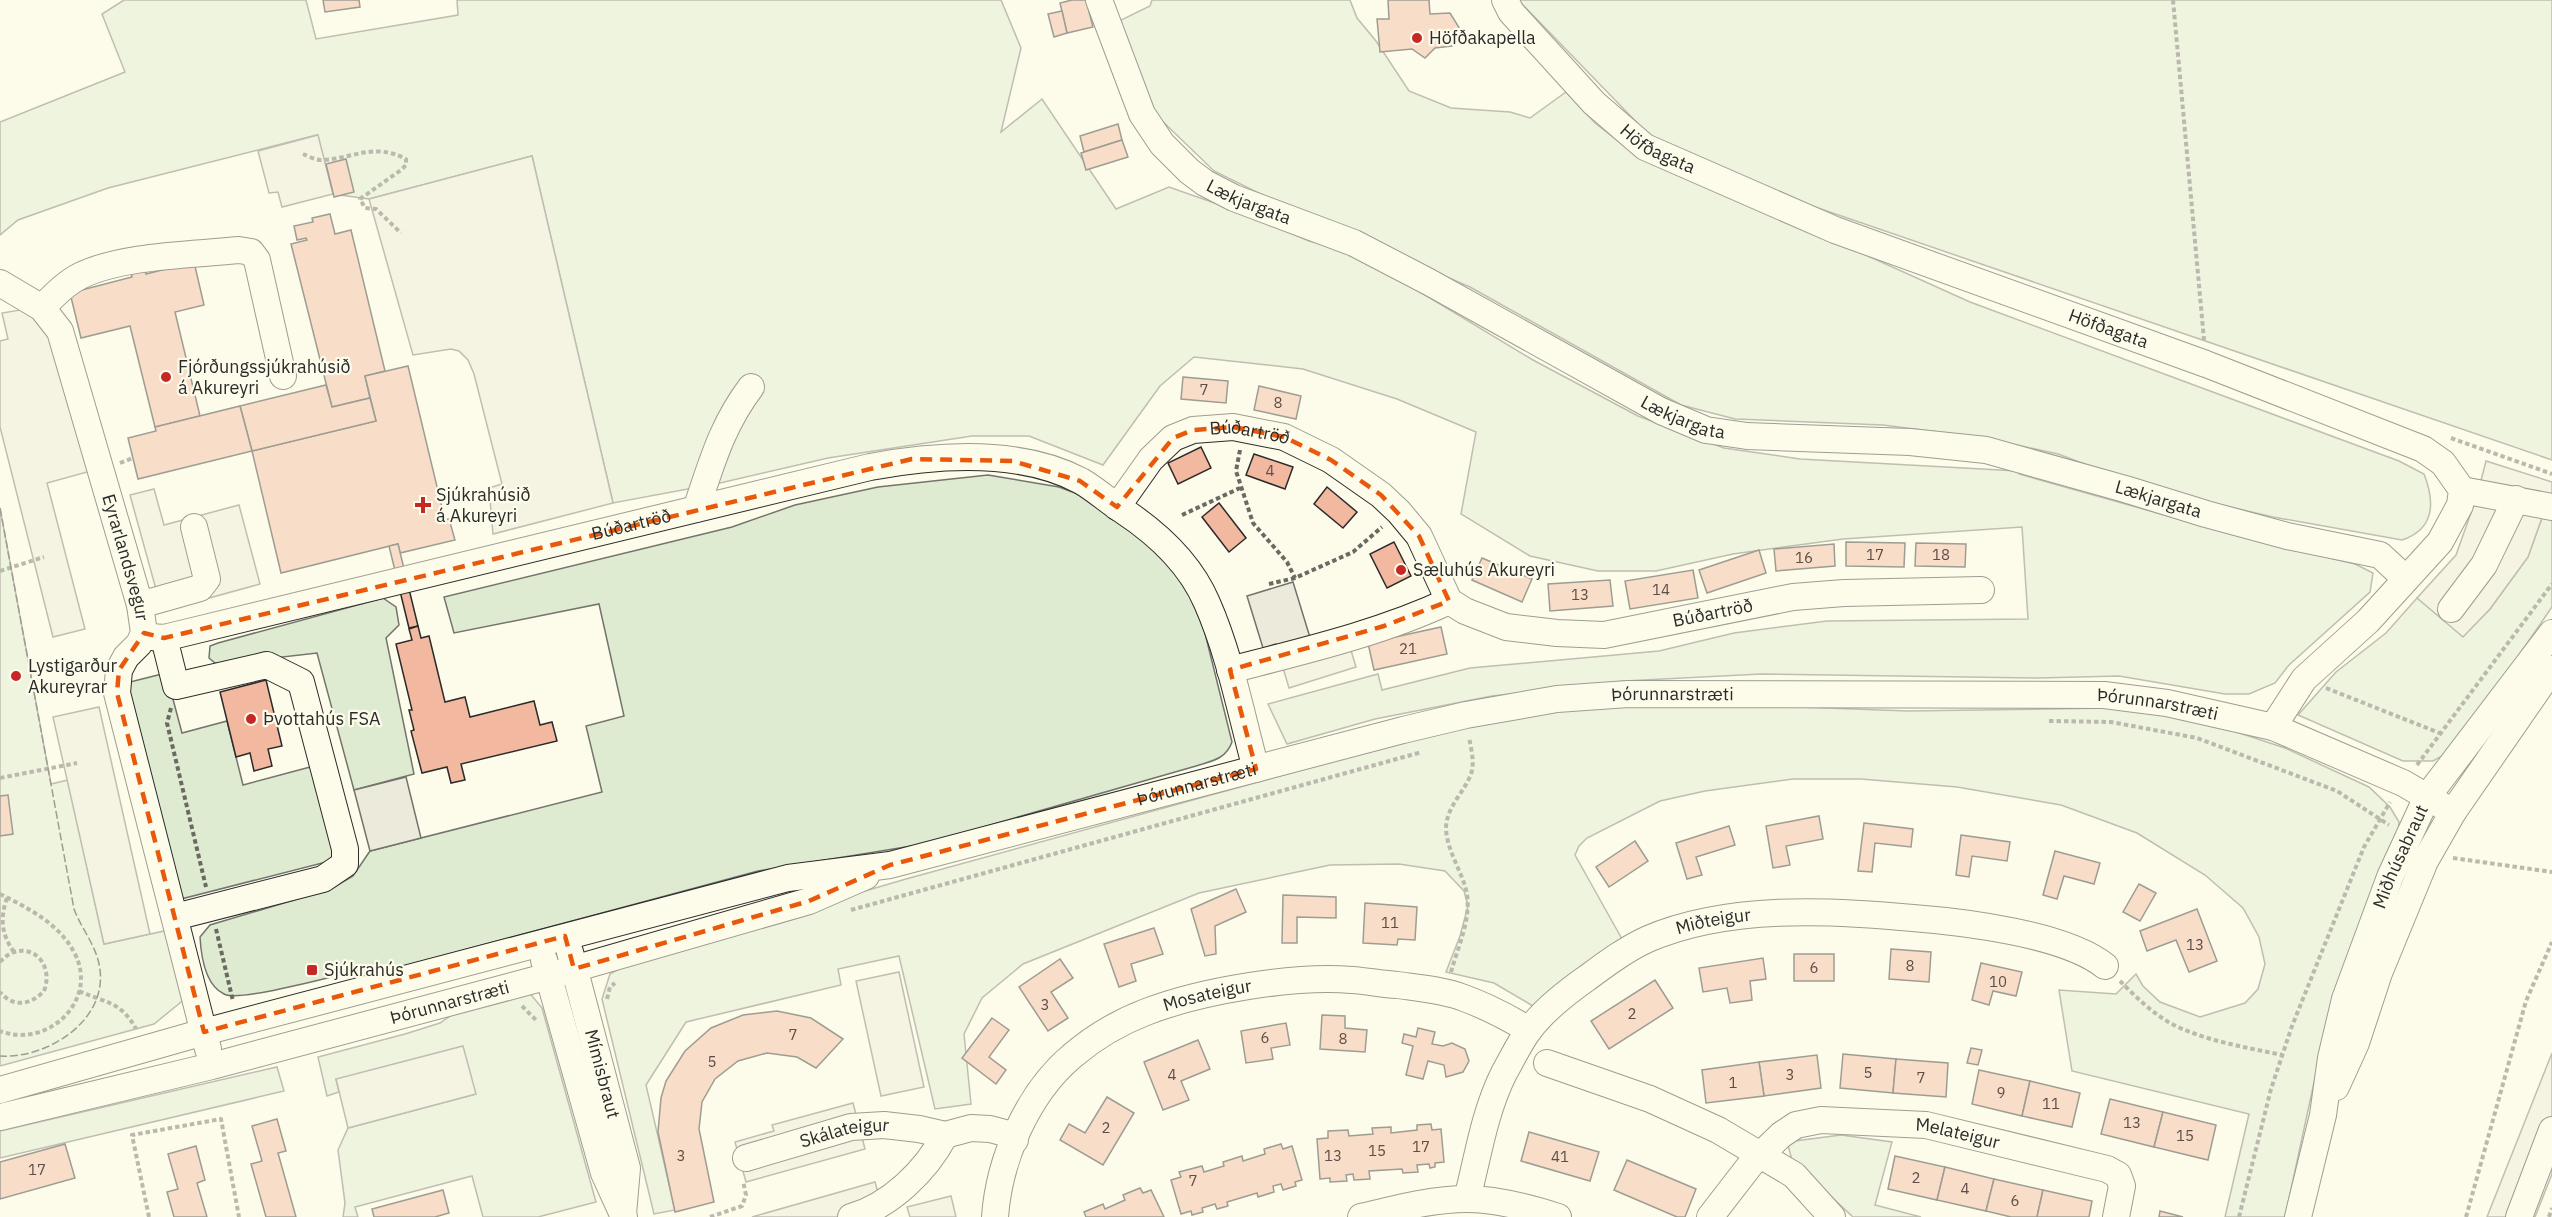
<svg xmlns="http://www.w3.org/2000/svg" width="2552" height="1217" viewBox="0 0 2552 1217" font-family="'IBM Plex Sans',sans-serif">
<style>
.green{fill:#deebd1;stroke:#74746e;stroke-width:1.5}
.parking{fill:#eceadb;stroke:#74746e;stroke-width:1.5}
.building{fill:#f2b8a0;stroke:#2b2b2b;stroke-width:1.5}
.lines{fill:none;stroke-linecap:round;stroke-linejoin:round}
.minor-casing{stroke:#2b2b2b;stroke-width:28}
.path{stroke:#6a6964;stroke-width:4;stroke-dasharray:4.5 3;stroke-linecap:butt}
.minor{stroke:#fdfbea;stroke-width:26}
.fence{stroke:#2b2b2b;stroke-width:1.5;stroke-dasharray:8 3;stroke-linecap:butt}
.marked{fill:none;stroke:#e8590c;stroke-width:4.5;stroke-dasharray:12 8;stroke-linejoin:round}
.poi-dot{fill:#c62828;stroke:#fdfbea;stroke-width:2}
.labels{text-anchor:middle;stroke-width:4.5;stroke-linejoin:round;paint-order:stroke}
.number-label{font-size:15px;fill:#5d4e48}
.poi-label{font-size:18px;fill:#2b2b2b;stroke:#fdfbea;text-anchor:start}
.street-label{font-size:18px;fill:#2b2b2b;stroke:#fdfbea}
</style>
<rect width="100%" height="100%" fill="#fdfbea"/>
<g class="green">
<polygon points="124,0 306,0 316,39 458,15 457,0 1001,0 1021,48 1001,132 1042,99 1116,209 1169,187 1246,214 1309,241 1352,251 1533,360 1638,416 1724,448 1800,459 2018,471 2019,474 2228,533 2355,564 2373,573 2370,592 2289,665 2275,683 2249,694 2225,694 2119,676 2038,678 1761,674 1624,681 1492,696 1375,719 1287,744 1268,704 1378,674 1382,690 1470,668 1659,651 1734,633 1827,621 2028,619 2022,527 1843,539 1733,554 1656,571 1598,571 1530,556 1461,514 1476,432 1397,399 1303,369 1194,357 1160,386 1103,465 1029,436 972,436 828,458 720,483 613,503 532,156 369,199 333,194 317,135 108,188 18,220 0,235 0,122 125,72 102,14"/>
<path d="M1152,0h198l7,18 19,23 33,50 42,17 59,4 20,6 36,-26 29,31 31,24 344,155 429,159 25,13c11,28 11,55 -22,66l-129,-23 -124,-29 -91,-34 -73,-16 -102,-13 -148,-6 -54,-14 -211,-118 -163,-70 -93,-46 -58,-56 -41,-92 35,-17z"/>
<polygon points="1518,0 2552,0 2552,460 1789,198 1680,153 1648,134"/>
<path d="M988,475l71,12 24,9 34,19 50,44 32,50 33,133c-6,17 -20,19 -36,24l-272,78 -166,27 -387,104 -3,-7c-23,5 -129,35 -144,26 -19,-9 -23,-39 -24,-57l10,-12 121,-36 22,-13 17,-25 232,-59 -16,-66 38,-10 -25,-112 -145,29 -10,-36 288,-70 63,-22 83,-18z"/>
<polygon points="0,508 51,784 68,780 104,944 169,930 186,998 154,1024 0,1066"/>
<polygon points="2543,515 2552,518 2552,607 2453,750 2433,761 2403,761 2298,715 2336,672 2386,633 2417,598 2463,636 2490,609 2528,557"/>
<polygon points="383,598 396,607 399,625 386,638 414,774 354,790 317,653 222,664 215,663 209,658 210,646 218,643"/>
<polygon points="166,673 182,733 227,721 243,785 314,766 338,859 181,899 126,683"/>
<polygon points="1667,702 1908,711 2113,708 2197,719 2285,748 2369,787 2390,807 2399,822 2397,844 2318,1064 2285,1217 2225,1217 2249,1114 2072,1071 2059,990 2116,994 2136,974 2143,986 2160,1002 2200,1017 2245,1003 2258,989 2265,964 2259,937 2243,908 2205,875 2137,833 2061,805 1957,787 1861,779 1793,779 1705,791 1660,801 1587,838 1579,846 1575,855 1622,939 1538,1009 1494,983 1446,972 1460,936 1468,906 1464,891 1445,871 1399,864 1330,865 1199,893 1023,964 982,998 964,1034 971,1104 935,1109 899,956 838,969 841,985 686,1022 646,1085 675,1210 654,1214 602,999 610,974 640,957 906,879 1469,724 1548,712"/>
<polygon points="528,991 542,1008 596,1202 538,1217 483,1217 472,1176 355,1207 358,1217 343,1217 345,1203 338,1150 348,1128 476,1094 336,1079 339,1092 327,1096 318,1057 405,1034 440,1023 463,1007"/>
<polygon points="277,1067 284,1091 0,1158 0,1131"/>
<polygon points="1841,1135 1892,1142 1875,1205 1921,1217 1853,1217 1792,1160 1787,1142"/>
</g>
<g class="parking">
<polygon points="318,135 333,194 282,207 278,192 269,193 258,151"/>
<polygon points="532,156 613,503 493,534 489,488 502,484 474,374 468,360 459,351 451,349 413,355 369,199"/>
<polygon points="32,308 65,341 98,469 47,483 85,629 53,637 0,427 0,341 8,339 2,313"/>
<polygon points="2486,461 2552,482 2552,518 2543,515 2528,557 2490,609 2463,637 2417,598 2456,555 2477,496"/>
<polygon points="154,489 164,525 239,505 260,584 162,611 130,495"/>
<polygon points="1293,582 1316,657 1350,647 1356,667 1289,688 1276,644 1263,648 1247,596"/>
<polygon points="99,707 150,934 104,944 53,717"/>
<polygon points="406,777 421,838 370,851 354,790"/>
<polygon points="899,972 924,1087 881,1096 856,981"/>
<polygon points="463,1046 476,1094 348,1128 336,1079"/>
<polygon points="2552,1053 2552,1174 2535,1217 2487,1217"/>
<polygon points="853,1103 865,1149 746,1182 735,1142 774,1131 772,1125"/>
<polygon points="875,1182 885,1217 752,1217"/>
<polygon points="951,1196 956,1217 910,1217 907,1207"/>
</g>
<g class="building">
<polygon points="323,0 359,0 360,7 325,12"/>
<polygon points="1072,0 1086,0 1093,27 1067,33 1060,3"/>
<polygon points="1388,0 1429,0 1430,14 1450,13 1460,29 1452,46 1435,48 1425,58 1412,49 1380,52 1377,19 1389,19"/>
<polygon points="1062,11 1067,33 1054,37 1048,14"/>
<polygon points="1118,124 1122,140 1084,152 1080,136"/>
<polygon points="1122,140 1128,157 1086,170 1081,153"/>
<polygon points="346,159 354,192 334,197 326,164"/>
<polygon points="330,214 335,234 351,230 385,371 365,376 370,398 332,407 291,244 307,240 306,238 297,240 294,226 313,222 312,218"/>
<polygon points="194,262 204,305 175,312 200,416 155,427 130,326 81,338 70,293 132,277 131,274 146,271 146,274"/>
<polygon points="408,366 445,520 449,519 455,540 400,553 398,544 281,573 252,451 376,421 365,376"/>
<polygon points="1183,377 1228,381 1226,403 1181,399"/>
<polygon points="326,385 332,407 370,398 376,421 252,451 240,406"/>
<polygon points="1259,386 1301,396 1296,419 1254,410"/>
<polygon points="240,406 252,451 138,479 128,438 156,431 155,427"/>
<polygon points="1201,447 1211,468 1178,484 1168,463"/>
<polygon points="1254,454 1293,467 1285,489 1246,475"/>
<polygon points="1327,487 1357,512 1343,528 1314,504"/>
<polygon points="1219,503 1246,538 1229,552 1202,517"/>
<polygon points="1394,542 1411,576 1387,588 1370,554"/>
<polygon points="1846,542 1905,543 1904,567 1846,566"/>
<polygon points="1916,543 1966,544 1965,567 1915,566"/>
<polygon points="398,544 418,626 409,628 389,546"/>
<polygon points="1834,544 1835,566 1776,571 1774,549"/>
<polygon points="1759,550 1766,573 1707,593 1699,570"/>
<polygon points="1482,558 1532,579 1522,602 1472,580"/>
<polygon points="1693,570 1698,598 1630,609 1625,581"/>
<polygon points="1610,580 1613,606 1550,611 1548,584"/>
<polygon points="418,626 421,638 429,636 445,702 465,697 470,717 534,701 540,725 552,722 557,741 461,764 465,780 451,783 447,767 422,773 411,731 414,730 409,710 412,710 396,644 412,640 409,629"/>
<polygon points="1441,627 1447,654 1374,670 1368,643"/>
<polygon points="266,680 282,746 268,749 272,766 254,771 250,753 236,757 220,692"/>
<polygon points="8,795 13,834 0,836 0,796"/>
<polygon points="1819,816 1823,839 1786,846 1790,865 1773,868 1766,826"/>
<polygon points="1864,823 1913,829 1911,847 1875,843 1872,872 1858,871"/>
<polygon points="1729,826 1735,845 1696,857 1702,875 1687,879 1676,843"/>
<polygon points="1961,835 2010,842 2007,861 1972,856 1969,877 1956,875"/>
<polygon points="1635,841 1648,861 1609,887 1596,867"/>
<polygon points="2055,851 2100,863 2094,884 2064,876 2057,899 2043,895"/>
<polygon points="2139,884 2156,893 2140,921 2123,912"/>
<polygon points="1236,889 1246,912 1215,926 1216,954 1205,956 1191,909"/>
<polygon points="1283,895 1336,897 1336,918 1297,917 1297,943 1282,943"/>
<polygon points="1365,903 1417,907 1415,940 1398,939 1397,945 1363,943"/>
<polygon points="2197,909 2217,961 2189,972 2176,940 2147,951 2140,931"/>
<polygon points="1154,928 1163,954 1131,964 1136,981 1119,987 1104,944"/>
<polygon points="1891,949 1931,952 1929,982 1889,979"/>
<rect x="1794" y="954" width="40" height="27"/>
<polygon points="1763,958 1766,979 1750,981 1752,1000 1730,1003 1727,988 1703,992 1699,968"/>
<polygon points="1060,959 1073,978 1051,992 1068,1018 1048,1031 1019,987"/>
<polygon points="1981,963 2022,972 2016,996 1993,991 1989,1005 1972,1000"/>
<polygon points="1655,980 1673,1008 1609,1049 1591,1021"/>
<polygon points="777,1011 811,1018 843,1039 816,1068 797,1057 767,1053 738,1061 715,1079 702,1102 699,1129 714,1202 675,1212 658,1132 661,1098 666,1081 685,1051 711,1028 743,1015"/>
<polygon points="1322,1015 1345,1016 1345,1028 1367,1030 1365,1052 1320,1049"/>
<polygon points="992,1018 1009,1030 989,1057 1006,1070 996,1084 962,1058"/>
<polygon points="1286,1023 1290,1045 1271,1048 1273,1059 1246,1063 1241,1031"/>
<polygon points="1418,1028 1435,1032 1432,1044 1443,1046 1452,1043 1465,1049 1469,1061 1463,1072 1446,1077 1444,1065 1428,1061 1423,1079 1406,1075 1413,1046 1402,1043 1404,1034 1416,1037"/>
<polygon points="1198,1040 1210,1069 1181,1081 1189,1100 1163,1110 1144,1062"/>
<polygon points="1971,1048 1982,1050 1978,1065 1967,1063"/>
<polygon points="1843,1054 1896,1059 1893,1093 1840,1088"/>
<polygon points="1817,1055 1821,1088 1764,1096 1759,1062"/>
<polygon points="1896,1059 1948,1063 1946,1097 1893,1093"/>
<polygon points="1759,1062 1764,1096 1706,1103 1702,1070"/>
<polygon points="1979,1070 2030,1081 2022,1116 1972,1104"/>
<polygon points="2030,1081 2080,1093 2072,1127 2022,1116"/>
<polygon points="1107,1097 1134,1113 1103,1165 1060,1140 1069,1124 1085,1133"/>
<polygon points="2110,1099 2163,1112 2154,1147 2101,1134"/>
<polygon points="2163,1112 2216,1125 2208,1160 2154,1147"/>
<polygon points="277,1119 286,1151 278,1153 296,1217 266,1217 251,1164 262,1161 252,1126"/>
<polygon points="1431,1124 1432,1130 1441,1129 1444,1162 1435,1163 1435,1167 1430,1168 1429,1164 1417,1165 1418,1172 1403,1173 1402,1169 1369,1171 1370,1179 1354,1180 1353,1174 1346,1175 1347,1181 1330,1182 1330,1178 1320,1179 1317,1139 1328,1138 1328,1131 1348,1130 1349,1136 1373,1134 1372,1128 1391,1127 1391,1133 1417,1130 1417,1125"/>
<polygon points="1529,1132 1599,1152 1590,1181 1521,1161"/>
<polygon points="65,1144 75,1178 0,1199 0,1162"/>
<polygon points="1281,1144 1283,1149 1292,1146 1302,1180 1295,1182 1296,1186 1283,1190 1281,1184 1273,1186 1274,1192 1258,1197 1257,1193 1227,1202 1228,1206 1217,1209 1215,1204 1202,1208 1203,1212 1192,1215 1191,1211 1181,1214 1171,1180 1181,1177 1179,1172 1202,1166 1204,1172 1224,1166 1223,1162 1242,1156 1243,1161 1265,1154 1264,1149"/>
<polygon points="196,1146 205,1180 197,1183 207,1217 174,1217 167,1192 178,1189 168,1154"/>
<polygon points="1895,1156 1945,1167 1937,1200 1888,1189"/>
<polygon points="1627,1160 1696,1189 1685,1217 1677,1217 1614,1190"/>
<polygon points="1945,1167 1994,1179 1986,1211 1937,1200"/>
<polygon points="1994,1179 2043,1190 2037,1217 2011,1217 1986,1211"/>
<polygon points="1140,1188 1143,1193 1151,1190 1164,1217 1086,1217 1084,1212 1103,1204 1105,1209 1125,1200 1123,1195"/>
<polygon points="443,1190 449,1213 435,1217 374,1217 372,1209"/>
<polygon points="2043,1190 2092,1201 2089,1217 2037,1217"/>
<polygon points="2160,1211 2183,1217 2159,1217"/>
</g>
<g class="lines">
<defs>
<g id="minor">
<path id="s1" d="M1099,0l43,114 20,30 27,27 16,12 29,15 120,45 75,39 232,129 45,19 41,6 163,6 76,8 139,39 81,25 81,22 93,19 26,24"/>
<path id="s2" d="M1505,0l6,12 83,91 51,44 190,83 371,134 217,85 20,14 19,27 -2,15 -20,37 -72,79 -64,58 -31,48"/>
<path id="s3" d="M0,283l42,25 18,23 80,274 4,28 -5,11 -13,13 -7,13 -2,23 91,356"/>
<path d="M42,308c11,-12 24,-25 38,-32 42,-21 112,-21 159,-26l12,2 6,8 26,116"/>
<polyline points="2462,490 2552,507"/>
<path id="s4" d="M1117,507l34,-48 22,-21 20,-8 40,-3 51,10 47,23 50,35 18,17 20,24 30,65 16,10 41,16 51,6 47,2 189,-38 51,-4 137,-3"/>
<path d="M696,509c16,-46 25,-82 55,-122"/>
<polyline points="140,605 200,588 207,579 194,527"/>
<polyline points="2451,609 2484,565 2516,499"/>
<path id="s5" d="M144,633l7,4 13,1 706,-171c65,-12 149,-19 211,14 14,8 27,20 41,29 35,23 68,53 85,93 23,52 34,111 49,166"/>
<polyline points="164,638 176,686 267,665 301,682 345,849 345,864 323,879 175,917"/>
<path d="M1230,670c73,-19 151,-37 219,-69"/>
<path id="s6" d="M570,952l57,216 -4,46"/>
<polyline points="544,960 604,1173 624,1217"/>
<polyline points="1547,1063 1650,1099 1718,1130 1794,1175 1832,1217"/>
<polyline points="2336,1087 2356,1043 2379,973 2425,861 2453,812 2552,669"/>
<path id="s7" d="M0,1090l204,-58 584,-154 102,-13 513,-135 63,-15 91,-16 71,-5 476,1 63,8 106,24 130,56 50,29"/>
<path id="s8" d="M0,1117l212,-51 337,-90 260,-75 57,-25"/>
<path id="s9" d="M746,1158l105,-31 33,-2 35,4 26,6 26,-7 19,1 15,4 10,7"/>
<path id="s10" d="M1467,1199c11,-42 17,-86 37,-126 8,-14 16,-31 25,-43 15,-20 38,-38 58,-52 19,-14 39,-29 61,-39 79,-34 181,-29 265,-21 51,4 152,16 192,48"/>
<path d="M851,1217c39,-11 75,-46 94,-82"/>
<path id="s11" d="M995,1217c4,-57 32,-123 77,-161 21,-18 48,-34 74,-44 54,-21 148,-37 206,-32 15,1 30,4 45,5 22,3 46,5 67,13 22,8 45,20 65,32"/>
<path d="M1361,1217c34,-8 71,-18 106,-18 29,0 63,9 91,18"/>
<path id="s12" d="M1710,1217l41,-53 30,-29 15,-10 25,-5 105,5 181,44 11,6 4,11 -6,31"/>
<path id="s13" d="M2298,1217l25,-102 8,-57 14,-59 45,-122 37,-80 125,-164"/>
<polyline points="2519,1217 2552,1130"/>
</g>
</defs>
<use href="#minor" class="minor-casing"/>
<g class="path">
<polyline points="2173,0 2204,340"/>
<path d="M303,154c5,2 12,6 18,6 32,-1 52,-18 85,-1v6l-5,5 -41,29 5,9 11,1 25,24"/>
<polyline points="2451,438 2552,474"/>
<polyline points="1240,450 1236,471 1253,523 1287,562 1295,578"/>
<polyline points="120,463 133,458"/>
<polyline points="1182,515 1240,488"/>
<polyline points="0,571 44,557"/>
<polyline points="1269,584 1295,578 1353,552 1382,527"/>
<polyline points="2326,688 2442,734"/>
<polyline points="171,708 167,723 206,887"/>
<polyline points="2049,721 2111,722 2197,738 2337,791 2389,825"/>
<polyline points="2417,765 2552,584"/>
<polyline points="0,778 77,763"/>
<polyline points="2453,858 2552,872"/>
<path d="M0,894c28,14 60,30 75,60 24,48 -29,95 -75,77"/>
<path d="M7,898c-7,20 -6,36 7,54"/>
<polyline points="851,910 1422,752"/>
<polyline points="216,929 233,1001"/>
<path d="M0,962c23,-26 56,-3 44,29 -13,14 -31,17 -44,1"/>
<path d="M1451,972c7,-26 23,-58 14,-86 -6,-19 -18,-37 -19,-57 0,-22 18,-36 25,-55 4,-12 0,-25 -2,-37"/>
<path d="M2120,981c15,15 31,31 50,42 34,18 75,24 112,32"/>
<path d="M79,991c26,12 42,10 57,38"/>
<polyline points="607,999 610,987 615,983"/>
<polyline points="522,1006 536,1020"/>
<polyline points="149,1217 132,1135 221,1119 239,1217"/>
<polyline points="710,1217 742,1206 746,1195 743,1181"/>
<polyline points="2239,1217 2271,1089 2292,1026 2364,847 2390,802"/>
<polyline points="2466,1217 2526,1001 2552,942"/>
<polyline points="2549,1217 2552,1208"/>
</g>
<use href="#minor" class="minor"/>
<path class="fence" d="M0,508l74,401c7,19 21,35 25,55 12,55 -51,95 -99,92"/>
</g>
<path d="M0 0H2552V1217H0ZM1233,427l51,10 47,23 50,35 38,41 30,65 -65,25 -154,44 26,99 -366,96 -81,36 -235,68 -9,-33 -361,96 -87,-339 2,-23 25,-37 20,5 748,-179 101,2 67,20 37,26 56,-69 20,-8z" fill="#fdfbea" fill-opacity=".55" fill-rule="evenodd"/>
<path class="marked" d="M1233,427l51,10 47,23 50,35 38,41 30,65 -65,25 -154,44 26,99 -366,96 -81,36 -235,68 -9,-33 -361,96 -87,-339 2,-23 25,-37 20,5 748,-179 101,2 67,20 37,26 56,-69 20,-8z"/>
<g class="poi-dot">
<circle cx="1417" cy="38" r="6"/>
<circle cx="166" cy="377" r="6"/>
<path d="M420 496h6v6h6v6h-6v6h-6v-6h-6v-6h6z"/>
<circle cx="1401" cy="570" r="6"/>
<circle cx="16" cy="676" r="6"/>
<circle cx="251" cy="719" r="6"/>
<rect x="306" y="964" width="12" height="12" rx="3"/>
</g>
<g class="labels">
<g class="number-label">
<text x="1204" y="395">7</text>
<text x="1278" y="408">8</text>
<text x="1270" y="476">4</text>
<text x="1875" y="560">17</text>
<text x="1941" y="560">18</text>
<text x="1804" y="563">16</text>
<text x="1661" y="595">14</text>
<text x="1580" y="600">13</text>
<text x="1408" y="654">21</text>
<text x="1390" y="928">11</text>
<text x="2195" y="950">13</text>
<text x="1910" y="971">8</text>
<text x="1814" y="973">6</text>
<text x="1998" y="987">10</text>
<text x="1045" y="1010">3</text>
<text x="1632" y="1019">2</text>
<text x="793" y="1040">7</text>
<text x="1265" y="1043">6</text>
<text x="1343" y="1044">8</text>
<text x="712" y="1067">5</text>
<text x="1868" y="1078">5</text>
<text x="1172" y="1080">4</text>
<text x="1790" y="1080">3</text>
<text x="1921" y="1083">7</text>
<text x="1733" y="1088">1</text>
<text x="2001" y="1098">9</text>
<text x="2051" y="1109">11</text>
<text x="2132" y="1128">13</text>
<text x="1106" y="1133">2</text>
<text x="2185" y="1141">15</text>
<text x="1421" y="1152">17</text>
<text x="1377" y="1156">15</text>
<text x="681" y="1161">3</text>
<text x="1333" y="1161">13</text>
<text x="1560" y="1162">41</text>
<text x="37" y="1175">17</text>
<text x="1916" y="1183">2</text>
<text x="1193" y="1186">7</text>
<text x="1965" y="1194">4</text>
<text x="2015" y="1206">6</text>
</g>
<g class="poi-label">
<text x="1429" y="44">Höfðakapella</text>
<text x="178" y="373">Fjórðungssjúkrahúsið<tspan x="178" dy="21">á Akureyri</tspan></text>
<text x="436" y="501">Sjúkrahúsið<tspan x="436" dy="21">á Akureyri</tspan></text>
<text x="1413" y="576">Sæluhús Akureyri</text>
<text x="28" y="672">Lystigarður<tspan x="28" dy="21">Akureyrar</tspan></text>
<text x="263" y="725">Þvottahús FSA</text>
<text x="324" y="976">Sjúkrahús</text>
</g>
<g class="street-label">
<text dy="6" stroke="none"><textPath href="#s2" startOffset="216">Höfðagata</textPath></text>
<text dy="6" stroke="none"><textPath href="#s1" startOffset="264">Lækjargata</textPath></text>
<text dy="6" stroke="none"><textPath href="#s2" startOffset="702">Höfðagata</textPath></text>
<text dy="6" stroke="none"><textPath href="#s1" startOffset="750">Lækjargata</textPath></text>
<text dy="6" stroke="none"><textPath href="#s4" startOffset="168">Búðartröð</textPath></text>
<text dy="6" stroke="none"><textPath href="#s1" startOffset="1236">Lækjargata</textPath></text>
<text dy="6" stroke="none"><textPath href="#s5" startOffset="502">Búðartröð</textPath></text>
<text dy="6" stroke="none"><textPath href="#s3" startOffset="314">Eyrarlandsvegur</textPath></text>
<text dy="6" stroke="none"><textPath href="#s4" startOffset="716">Búðartröð</textPath></text>
<text dy="6" stroke="none"><textPath href="#s7" startOffset="1722">Þórunnarstræti</textPath></text>
<text dy="6" stroke="none"><textPath href="#s7" startOffset="2208">Þórunnarstræti</textPath></text>
<text dy="6" stroke="none"><textPath href="#s7" startOffset="1236">Þórunnarstræti</textPath></text>
<text dy="6" stroke="none"><textPath href="#s13" startOffset="376">Miðhúsabraut</textPath></text>
<text dy="6" stroke="none"><textPath href="#s10" startOffset="400">Miðteigur</textPath></text>
<text dy="6" stroke="none"><textPath href="#s11" startOffset="333">Mosateigur</textPath></text>
<text dy="6" stroke="none"><textPath href="#s8" startOffset="464">Þórunnarstræti</textPath></text>
<text dy="6" stroke="none"><textPath href="#s6" startOffset="126">Mímisbraut</textPath></text>
<text dy="6" stroke="none"><textPath href="#s9" startOffset="102">Skálateigur</textPath></text>
<text dy="6" stroke="none"><textPath href="#s12" startOffset="290">Melateigur</textPath></text>
</g>
</g>
</svg>
